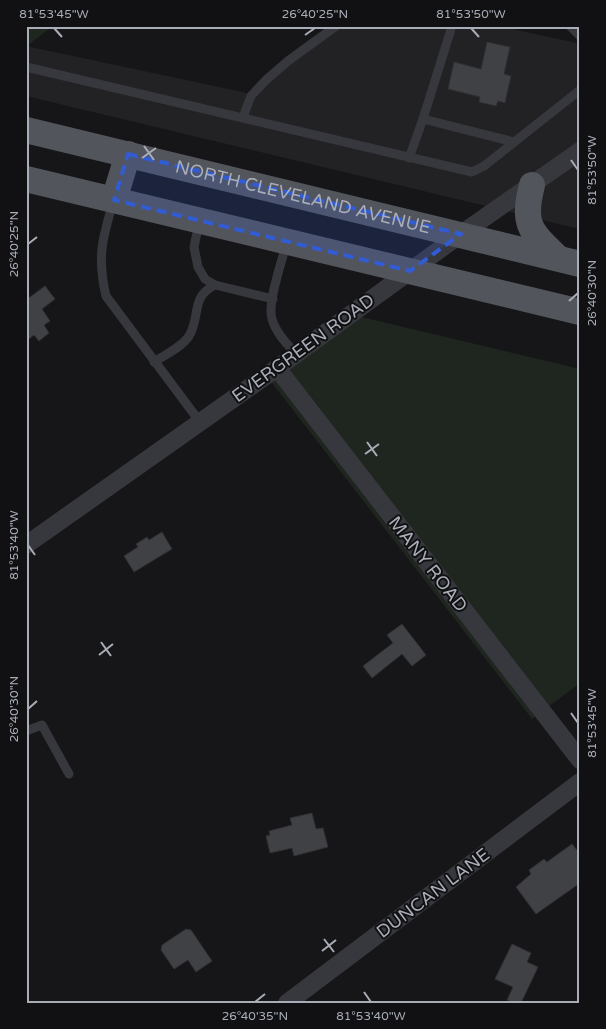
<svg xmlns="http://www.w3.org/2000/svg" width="606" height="1029" viewBox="0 0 606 1029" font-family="'Varela Round',sans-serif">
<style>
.built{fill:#222225}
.green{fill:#1e261f}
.building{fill:#404145;stroke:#303034}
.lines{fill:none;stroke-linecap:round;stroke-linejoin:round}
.lane{stroke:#37383d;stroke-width:9}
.street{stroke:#37383d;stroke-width:18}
.primary{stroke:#53555c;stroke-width:26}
.marked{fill:#325cd3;fill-opacity:0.2;stroke:#325cd3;stroke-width:4;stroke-dasharray:10 6;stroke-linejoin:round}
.ticks{fill:none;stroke:#a8adb8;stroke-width:2}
.labels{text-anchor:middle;stroke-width:4;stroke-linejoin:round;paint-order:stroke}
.street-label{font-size:18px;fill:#a8adb8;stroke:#111113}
.neatline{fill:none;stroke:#a8adb8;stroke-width:2}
.ticks-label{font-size:12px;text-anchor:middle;fill:#a8adb8}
</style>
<rect width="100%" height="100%" fill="#161618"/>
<polygon class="built" points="341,26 499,26 576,43 580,48 580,229 537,219 543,179 526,173 518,202 519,214 26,96 26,46 252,94"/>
<g class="green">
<polygon points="26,26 53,26 27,46"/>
<polygon points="353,315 580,369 580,683 532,719 269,379"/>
</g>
<g class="building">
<polygon points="487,42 510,47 504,74 511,76 505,103 498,101 496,106 479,102 480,97 448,89 454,62 481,69"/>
<polygon points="45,286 55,299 42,309 50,321 44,325 49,333 39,341 34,335 26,341 26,300"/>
<polygon points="162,532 172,549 134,572 124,556 138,547 136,544 147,537 149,540"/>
<polygon points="402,624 426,655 412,666 402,654 372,678 363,666 393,643 387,635"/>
<polygon points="312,813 316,829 323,828 328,847 294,856 292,848 270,853 266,836 270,835 269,831 292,825 290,818"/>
<polygon points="572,844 580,854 580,883 536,914 516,887 531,874 529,870 544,859 547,862"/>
<polygon points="186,929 191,930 212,961 196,972 188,960 174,969 161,950 162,945"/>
<polygon points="512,944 531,953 527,962 538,967 521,1003 514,1003 507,1000 513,987 495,979"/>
</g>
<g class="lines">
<g class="lane">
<polyline points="452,26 423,119 514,142"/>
<polyline points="570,26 580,36"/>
<polyline points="26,67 472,172 484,166 580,90"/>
<polyline points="243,117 251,96 266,80 288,61 336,26"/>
<polyline points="409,158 423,119"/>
<path d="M113,203c-11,36 -16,55 -7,93l94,126"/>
<polyline points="199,223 194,247 198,267 205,279 215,285 273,299"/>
<path d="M286,244c-4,18 -19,59 -14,75 4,14 15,25 24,35"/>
<path d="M154,362c11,-7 28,-15 35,-26 12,-19 1,-39 26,-51"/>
<polyline points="26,731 42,725 69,774"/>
</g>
<g class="street">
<polyline points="277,368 580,760"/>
<polyline points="26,545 277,368 461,234 580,151"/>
<polyline points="287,1003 580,782"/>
</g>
<g class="primary">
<path id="s1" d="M26,130l554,134"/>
<polyline points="26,179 580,312"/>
<path d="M532,185c-10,40 -2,46 26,73"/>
<polyline points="114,200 128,154"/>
</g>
</g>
<path class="marked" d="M128,154l333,80 -51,37 -296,-71z"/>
<path class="ticks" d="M54,28l8,9M471,28l8,9M305,35l10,-7M144,146l10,14M142,158l14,-10M571,160l7,10M28,244l9,-7M569,301l9,-8M367,442l10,14M365,454l14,-10M28,545l7,10M101,642l10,14M99,655l14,-11M28,709l9,-8M571,713l7,10M324,939l10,13M322,951l14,-11M364,992l7,10M255,1002l10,-8"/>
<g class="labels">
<g class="street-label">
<text dy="6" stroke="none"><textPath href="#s1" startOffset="285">NORTH CLEVELAND AVENUE</textPath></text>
<text transform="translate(303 348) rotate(-36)" y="6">EVERGREEN ROAD</text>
<text transform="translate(428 564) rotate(52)" y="6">MANY ROAD</text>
<text transform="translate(433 893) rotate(-37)" y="6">DUNCAN LANE</text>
</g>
</g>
<rect width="606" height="1029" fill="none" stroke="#111113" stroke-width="55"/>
<rect x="28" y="28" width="550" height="974" class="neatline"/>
<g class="ticks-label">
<text x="54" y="18">81°53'45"W</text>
<text x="315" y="18">26°40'25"N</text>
<text x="471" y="18">81°53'50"W</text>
<text transform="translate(592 170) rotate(-90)" y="4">81°53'50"W</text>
<text transform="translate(14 244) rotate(-90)" y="4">26°40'25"N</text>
<text transform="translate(592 293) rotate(-90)" y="4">26°40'30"N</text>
<text transform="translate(14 545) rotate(-90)" y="4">81°53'40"W</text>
<text transform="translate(14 709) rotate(-90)" y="4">26°40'30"N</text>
<text transform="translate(592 723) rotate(-90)" y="4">81°53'45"W</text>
<text x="255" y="1020">26°40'35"N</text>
<text x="371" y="1020">81°53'40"W</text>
</g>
</svg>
